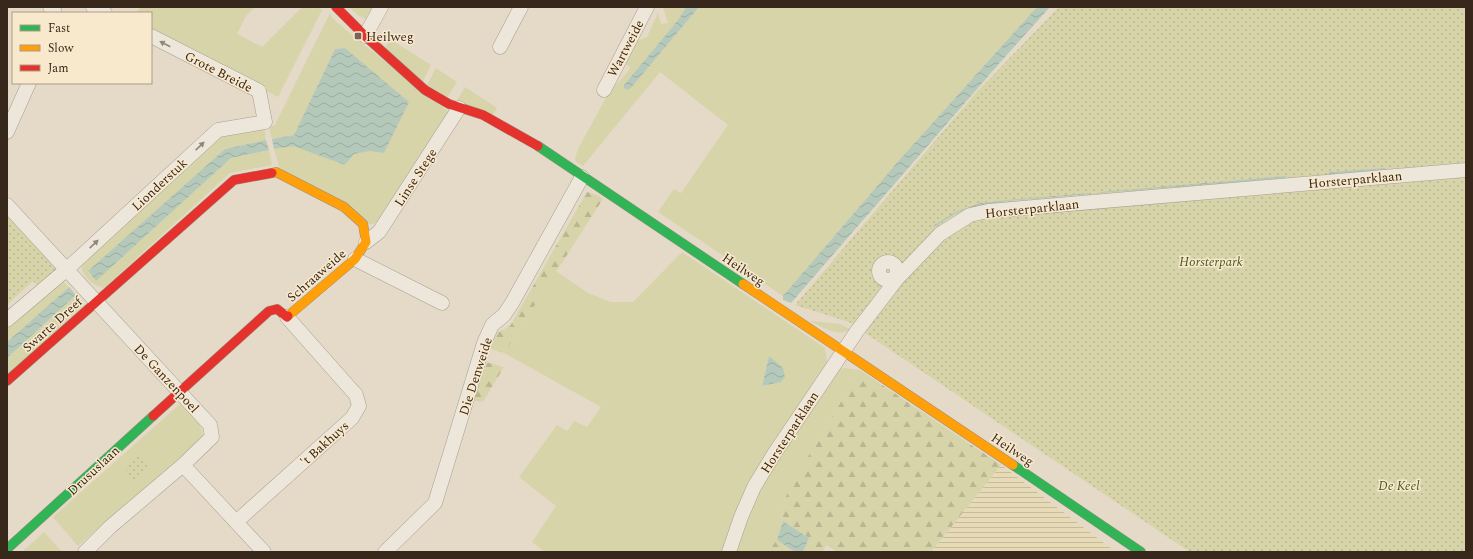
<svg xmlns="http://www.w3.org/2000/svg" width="1473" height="559" viewBox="0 0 1473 559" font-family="Spectral,serif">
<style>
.farmland{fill:url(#farmland-rules)}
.grass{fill:#d7d4a9;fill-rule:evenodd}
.forest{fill:url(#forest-firs)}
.park{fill:url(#park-dots)}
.water{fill:url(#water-waves)}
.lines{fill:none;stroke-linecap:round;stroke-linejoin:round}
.street-casing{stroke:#a99f92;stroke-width:15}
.fast-casing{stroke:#998f82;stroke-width:10}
.slow-casing{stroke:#998f82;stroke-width:10}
.jam-casing{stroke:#998f82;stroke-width:10}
.street{stroke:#ece6db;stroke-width:14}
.fast{stroke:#30b455;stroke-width:9}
.slow{stroke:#ff9f0a;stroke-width:9}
.jam{stroke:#e5322d;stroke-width:9}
.oneway{fill:#92867b}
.poi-dot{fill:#756658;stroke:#f8e9cd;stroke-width:1.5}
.labels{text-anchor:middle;stroke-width:3;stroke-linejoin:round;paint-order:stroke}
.poi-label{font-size:13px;fill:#38271b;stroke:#f8e9cd;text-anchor:start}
.street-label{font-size:13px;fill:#38271b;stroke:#f8e9cd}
.park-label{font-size:13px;font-style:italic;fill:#4c561f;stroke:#f8e9cd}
</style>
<defs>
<pattern id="farmland-rules" width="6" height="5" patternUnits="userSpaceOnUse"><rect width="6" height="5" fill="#e6dab7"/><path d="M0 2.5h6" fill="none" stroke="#c6bb9d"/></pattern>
<pattern id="forest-firs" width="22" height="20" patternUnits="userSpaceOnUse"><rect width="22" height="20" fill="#d7d4a9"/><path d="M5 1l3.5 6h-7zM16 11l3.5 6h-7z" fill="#b9b691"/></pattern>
<pattern id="park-dots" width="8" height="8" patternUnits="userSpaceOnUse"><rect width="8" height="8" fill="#d7d4a9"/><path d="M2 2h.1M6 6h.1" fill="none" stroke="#b9b691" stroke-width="1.8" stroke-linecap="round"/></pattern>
<pattern id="water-waves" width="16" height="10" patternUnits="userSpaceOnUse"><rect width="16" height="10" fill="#b5c9bb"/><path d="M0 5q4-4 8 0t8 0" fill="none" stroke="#9cada0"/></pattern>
</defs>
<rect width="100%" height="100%" fill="#e5dac8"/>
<polygon class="farmland" points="1001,465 1116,552 931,552"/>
<g class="grass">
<polygon points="140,7 255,7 246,16 237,34 262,47 302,7 319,7 322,10 278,97 151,31 151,13 137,13"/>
<polygon points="349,7 375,7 370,15 366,19 359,16"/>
<polygon points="663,7 686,7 678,20 624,85 631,88 699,7 1037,7 901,158 783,296 658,212 674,189 681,193 728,125 660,72 583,166 576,162 575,159 578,149 608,94 629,70 630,67 625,64 634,42 647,37 658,13 661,24 668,23"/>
<polygon points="330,13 332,18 358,40 449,112 378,222 373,224 369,224 279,167 274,149 293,145 345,165 354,154 370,150 384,153 345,48 335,49 294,135 272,139 269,127 275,125"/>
<polygon points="390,39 431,65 422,83 384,51"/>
<polygon points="436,68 457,82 446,99 427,85"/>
<polygon points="465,87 497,108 492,116 456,102"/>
<path d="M264,127l2,13 -41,9 -137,123 8,8 135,-122 38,-8 3,15 -42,8 -126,115c-14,-3 -22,-13 -24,-26l139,-127z"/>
<path d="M682,252l143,96 2,13 -2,12 -97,164 -7,15h-176l-13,-10 24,-36 -37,-29 38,-52 10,6 7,-10 13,6 14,-20 -97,-54 52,-82 32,22 23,9h22zM769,357l12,25 -19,4v-1z"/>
<polygon points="61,279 69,287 7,342 7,328"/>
<polygon points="76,295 85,304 7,375 7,358"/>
<path d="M810,321l30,3 10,5c-11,10 -29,-3 -40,-8z"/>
<polygon points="844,368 860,370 827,425 782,505 783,521 777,540 768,552 730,552 763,477 838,370"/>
<path d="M180,404c9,9 25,20 22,34l-124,108 -25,-29z"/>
<polygon points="44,532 62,552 22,552"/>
</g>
<g class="forest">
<polygon points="587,192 597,195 603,199 504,353 490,349 497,333 510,326"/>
<polygon points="486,362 504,367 483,402 474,401"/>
<polygon points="860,370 1001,465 931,552 838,552 826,545 823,552 803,552 809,538 783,521 782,505 793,482"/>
<polygon points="777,540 795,552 768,552"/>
</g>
<g class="park">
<polygon points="1059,7 1466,7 1466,552 1190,552 849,322 795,305 975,94"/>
<polygon points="7,214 58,270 40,288 33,281 7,305"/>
<path d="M138,456c4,0 6,0 9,4 7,7 -1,13 -7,19h-7l-7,-7c1,-8 6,-11 12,-16z"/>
</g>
<g class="water">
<polygon points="686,7 699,7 631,88 627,90 624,88 624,85 678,20"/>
<polygon points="1037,7 1050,7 1004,58 791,303 783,300 783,296 901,158"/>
<polygon points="345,48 409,102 384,153 370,151 354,154 345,165 293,146 274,149 272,139 294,135 335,49"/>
<polygon points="266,140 269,150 231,158 96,281 88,271 225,149"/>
<polygon points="1385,168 1385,170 1329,174 1329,172"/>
<polygon points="1286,176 1286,178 1100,193 1100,192"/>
<polygon points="1090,193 1090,194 1007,201 982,205 956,213 934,227 933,226 955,212 981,203 1007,200"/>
<polygon points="69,287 76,295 7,358 7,342"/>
<polygon points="769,356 783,368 785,377 781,382 762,386"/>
<polygon points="783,521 809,538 803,552 795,552 777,540"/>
</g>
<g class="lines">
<defs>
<g id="street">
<polyline points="50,7 54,10 54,13"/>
<polyline points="93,7 105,13"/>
<polyline points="365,36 381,7"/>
<polyline points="500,47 521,7"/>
<polyline points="604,90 647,7"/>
<polyline points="7,132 29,83"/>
<polyline points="7,205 210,425 212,437 183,465 264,552"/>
<polyline points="366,242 379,232 459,108"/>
<polyline points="355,259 442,303"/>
<circle cx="888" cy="271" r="9"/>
<polyline points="7,320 66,270 218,130 265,122 259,91 151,36"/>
<polyline points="236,522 352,418 359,406 356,395 287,317"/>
<polyline points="85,552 110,527 183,465"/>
<polyline points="385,552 435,503 484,343 492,325 504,315 512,303 582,177"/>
<polyline points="729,552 741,517 754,487 774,454 857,331 897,279 940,234 970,215 988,211 1466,170"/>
</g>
<g id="fast">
<polyline points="538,146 743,284"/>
<polyline points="1013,465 1141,552"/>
<polyline points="7,549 153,416"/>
</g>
<g id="slow">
<polyline points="272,173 276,172 344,207 363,224 366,242 355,259 288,316"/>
<polyline points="743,284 1013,465"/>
</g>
<g id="jam">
<polyline points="336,7 365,36 425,90 449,104 483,115 538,146"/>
<polyline points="7,381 234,180 272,173"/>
<polyline points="153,416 269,311 277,309 287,317 288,316"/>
</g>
</defs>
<use href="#street" class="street-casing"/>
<use href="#fast" class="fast-casing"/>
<use href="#slow" class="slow-casing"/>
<use href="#jam" class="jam-casing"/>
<use href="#street" class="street"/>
<use href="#fast" class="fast"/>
<use href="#slow" class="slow"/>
<use href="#jam" class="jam"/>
</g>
<defs><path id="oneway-solid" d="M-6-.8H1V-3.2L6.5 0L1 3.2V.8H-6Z"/></defs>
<g class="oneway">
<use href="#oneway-solid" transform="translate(165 44) rotate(-153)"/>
<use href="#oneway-solid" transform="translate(200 146) rotate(-43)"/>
<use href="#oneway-solid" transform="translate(94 244) rotate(-43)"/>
</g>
<rect class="poi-dot" x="354" y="32" width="8" height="8" rx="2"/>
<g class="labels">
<g class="poi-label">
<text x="366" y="41">Heilweg</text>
</g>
<g class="street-label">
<text transform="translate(625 48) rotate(-62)" y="5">Wartweide</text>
<text transform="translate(219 71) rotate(27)" y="5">Grote Breide</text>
<text transform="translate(415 177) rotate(-57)" y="5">Linse Stege</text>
<text transform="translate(1355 179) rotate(-5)" y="5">Horsterparklaan</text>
<text transform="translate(159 184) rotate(-43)" y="5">Lionderstuk</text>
<text transform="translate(1032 208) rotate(-6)" y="5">Horsterparklaan</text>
<text transform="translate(744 269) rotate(34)" y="5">Heilweg</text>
<text transform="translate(316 275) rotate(-41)" y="5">Schraaweide</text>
<text transform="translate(52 324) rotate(-42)" y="5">Swarte Dreef</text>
<text transform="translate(475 376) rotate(-72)" y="5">Die Denweide</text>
<text transform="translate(167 378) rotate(47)" y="5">De Ganzenpoel</text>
<text transform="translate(789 432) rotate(-57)" y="5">Horsterparklaan</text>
<text transform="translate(324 443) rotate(-42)" y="5">'t Bakhuys</text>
<text transform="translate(1013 449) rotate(34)" y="5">Heilweg</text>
<text transform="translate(93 470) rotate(-43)" y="5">Drususlaan</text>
</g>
<g class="park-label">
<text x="1211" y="266">Horsterpark</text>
<text x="1399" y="490">De Keel</text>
</g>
</g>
<rect width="1473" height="559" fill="none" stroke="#38271b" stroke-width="16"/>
<rect x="12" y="12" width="140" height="72" fill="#f8e9cd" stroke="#ab9b86"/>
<rect x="20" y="25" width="20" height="6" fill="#30b455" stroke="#ab9b86"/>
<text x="48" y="32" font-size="12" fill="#38271b">Fast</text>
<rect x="20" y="45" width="20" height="6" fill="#ff9f0a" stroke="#ab9b86"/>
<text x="48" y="52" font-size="12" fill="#38271b">Slow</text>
<rect x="20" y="65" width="20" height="6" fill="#e5322d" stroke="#ab9b86"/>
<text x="48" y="72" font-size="12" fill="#38271b">Jam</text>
</svg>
